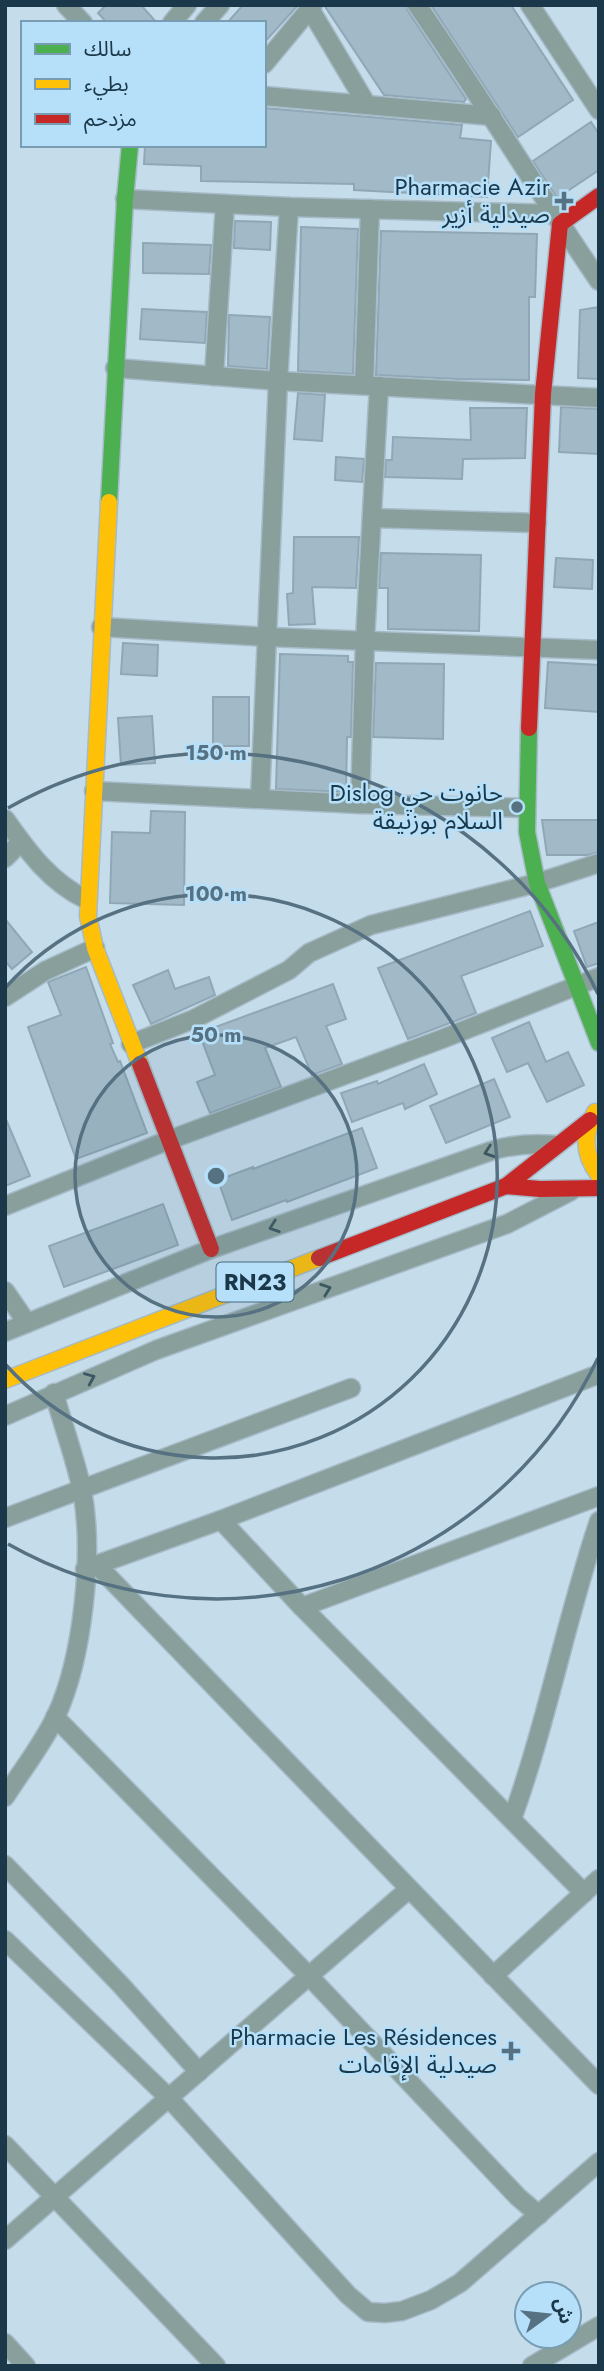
<svg xmlns="http://www.w3.org/2000/svg" width="604" height="2371" viewBox="0 0 604 2371" font-family="Jost,'Noto Sans Arabic',sans-serif">
<style>
.building{fill:#a2bac8;stroke:#8fa7b6;stroke-width:2}
.lines{fill:none;stroke-linecap:round;stroke-linejoin:round}
.street-casing{stroke:#a6bac7;stroke-width:21}
.fast-casing{stroke:#a6bac7;stroke-width:19}
.slow-casing{stroke:#a6bac7;stroke-width:19}
.jam-casing{stroke:#a6bac7;stroke-width:19}
.street{stroke:#889f9c;stroke-width:18}
.fast{stroke:#4caf50;stroke-width:16}
.slow{stroke:#ffc107;stroke-width:16}
.jam{stroke:#c62828;stroke-width:16}
.oneway{stroke:#3b5762}
.ring{fill:none;stroke:#567182;stroke-width:3.5}
.poi-dot{fill:#567182;stroke:#b6e0fa;stroke-width:2.5}
.labels{text-anchor:middle;stroke-width:5;stroke-linejoin:round;paint-order:stroke}
.shield{fill:#b6e0fa;stroke:#496a7e;stroke-width:2}
.shield-label{font-size:23px;font-weight:bold;fill:#1a3849}
.poi-label{font-size:24px;fill:#1a3849;stroke:#b6e0fa;text-anchor:end}
.centre{fill:#567182;stroke:#b6e0fa;stroke-width:3.5}
.ring-label{font-size:21px;text-anchor:middle;font-weight:bold;fill:#567182;stroke:#b6e0fa;stroke-width:5;stroke-linejoin:round;paint-order:stroke}
</style>
<rect width="100%" height="100%" fill="#c5dceb"/>
<g class="building">
<polygon points="106,5 141,5 157,23 107,23 98,13"/>
<polygon points="243,5 298,5 264,43 264,23 227,23"/>
<polygon points="324,5 406,5 408,11 466,99 464,102 384,95"/>
<polygon points="431,5 511,5 573,100 518,137"/>
<polygon points="264,108 462,125 460,138 491,141 487,197 354,190 354,184 201,181 201,166 144,164 145,145 264,145"/>
<polygon points="591,122 599,134 599,170 557,198 533,161"/>
<polygon points="235,221 271,222 270,250 234,248"/>
<polygon points="301,227 358,229 353,374 298,371"/>
<polygon points="381,231 537,234 535,297 529,297 529,380 458,379 376,375"/>
<polygon points="143,243 211,245 209,274 143,273"/>
<polygon points="599,307 599,379 578,378 580,310"/>
<polygon points="142,309 207,312 205,343 140,339"/>
<polygon points="229,315 270,317 267,369 228,366"/>
<polygon points="298,393 325,395 322,441 294,439"/>
<polygon points="561,407 599,409 599,454 559,452"/>
<polygon points="470,408 527,408 525,458 463,459 462,479 385,477 386,460 392,460 393,437 471,440"/>
<polygon points="336,457 364,459 362,482 335,480"/>
<polygon points="294,537 359,537 356,588 312,587 315,624 289,625 287,594 293,593"/>
<polygon points="381,553 481,555 479,631 388,629 388,588 379,588"/>
<polygon points="556,558 593,560 592,589 554,587"/>
<polygon points="123,643 158,645 157,676 121,674"/>
<polygon points="280,654 348,656 348,662 353,662 351,737 347,737 346,792 276,789"/>
<polygon points="548,662 599,665 599,712 545,708"/>
<polygon points="376,663 444,664 443,739 373,737"/>
<rect x="213" y="697" width="36" height="49"/>
<polygon points="152,716 155,763 121,765 118,718"/>
<polygon points="151,811 185,812 184,905 110,903 112,832 150,833"/>
<polygon points="542,820 599,820 599,852 588,855 547,855"/>
<polygon points="530,911 543,946 461,976 476,1013 408,1039 378,968"/>
<polygon points="5,919 32,952 12,969 5,961"/>
<polygon points="599,922 599,963 587,967 574,931"/>
<polygon points="86,967 113,1043 110,1044 118,1062 120,1061 147,1133 76,1159 28,1027 61,1015 48,982"/>
<polygon points="168,970 175,989 209,977 215,995 151,1024 133,985"/>
<polygon points="333,984 346,1019 326,1026 342,1064 312,1075 296,1037 265,1048 281,1087 210,1113 197,1082 215,1075 199,1033"/>
<polygon points="529,1022 546,1062 568,1052 584,1085 547,1102 528,1063 507,1072 492,1038"/>
<polygon points="424,1064 437,1094 405,1109 403,1103 352,1122 341,1093 377,1081 378,1084"/>
<polygon points="494,1079 510,1117 446,1143 430,1106"/>
<polygon points="5,1117 30,1176 5,1186"/>
<polygon points="362,1128 377,1168 287,1202 286,1200 232,1220 218,1180 253,1167 253,1169"/>
<polygon points="163,1204 178,1245 64,1287 49,1246"/>
</g>
<g class="lines">
<defs>
<g id="street">
<polyline points="66,5 83,23"/>
<path d="M417,5c63,91 120,185 182,276"/>
<polyline points="530,5 599,110"/>
<polyline points="310,9 367,105"/>
<polyline points="172,23 187,5"/>
<polyline points="204,23 220,5"/>
<polyline points="264,64 313,5"/>
<polyline points="264,96 492,116"/>
<polyline points="125,199 289,207 552,214"/>
<polyline points="115,368 278,381 599,398"/>
<polyline points="214,376 225,204"/>
<polyline points="364,385 370,209"/>
<polyline points="372,518 537,523"/>
<polyline points="101,627 268,637 599,650"/>
<polyline points="94,791 360,804 526,808"/>
<polyline points="260,798 278,381 289,207"/>
<polyline points="360,804 365,640 379,386"/>
<path d="M5,819c24,34 45,63 82,81"/>
<polyline points="5,858 21,842"/>
<polyline points="5,997 45,971 95,948"/>
<polyline points="131,1044 194,1019 289,970 309,953 371,925 537,883 599,863"/>
<polyline points="5,1206 169,1140 442,1039 599,977"/>
<polyline points="5,1291 27,1323"/>
<path d="M5,1332l206,-83 280,-98c22,-7 42,-8 65,-6"/>
<polyline points="5,1416 156,1350 507,1224 571,1191"/>
<polyline points="5,1518 351,1388"/>
<polyline points="221,1520 302,1607 584,1893"/>
<polyline points="97,1565 599,2085"/>
<polyline points="85,1569 221,1520 599,1374"/>
<polyline points="302,1607 599,1496"/>
<polyline points="55,1717 309,1976 518,2197 539,2215"/>
<path d="M5,1797c17,-27 38,-53 51,-81 27,-58 38,-163 26,-226 -7,-32 -19,-65 -28,-97"/>
<path d="M512,1819c35,-97 54,-200 87,-298"/>
<polyline points="5,1865 120,1984 199,2072"/>
<polyline points="5,1940 169,2098 348,2295 368,2312 385,2313 402,2311 431,2300 460,2283 599,2162"/>
<polyline points="493,1976 599,1879"/>
<polyline points="5,2145 216,2366"/>
<polyline points="5,2240 409,1889"/>
<polyline points="5,2343 26,2366"/>
<polyline points="532,2366 599,2326"/>
</g>
<g id="fast">
<polyline points="109,502 125,199 130,145"/>
<polyline points="529,728 527,832 537,883 599,1043"/>
</g>
<g id="slow">
<polyline points="109,502 88,916 95,948 140,1064"/>
<path d="M595,1112c-12,22 -12,43 4,63"/>
<polyline points="5,1380 319,1258"/>
</g>
<g id="jam">
<polyline points="529,728 543,394 560,224 599,196"/>
<polyline points="140,1064 211,1249"/>
<polyline points="506,1186 540,1189 599,1188"/>
<polyline points="319,1258 506,1186 590,1120"/>
</g>
</defs>
<use href="#street" class="street-casing"/>
<use href="#fast" class="fast-casing"/>
<use href="#slow" class="slow-casing"/>
<use href="#jam" class="jam-casing"/>
<use href="#street" class="street"/>
<use href="#fast" class="fast"/>
<use href="#slow" class="slow"/>
<use href="#jam" class="jam"/>
</g>
<defs><path id="oneway-chevron" d="M-2-3.5L2.5 0L-2 3.5" fill="none" stroke-width="1.6" stroke-linecap="round" stroke-linejoin="round" transform="scale(1.75)"/></defs>
<g class="oneway">
<use href="#oneway-chevron" transform="translate(489 1152) rotate(161)"/>
<use href="#oneway-chevron" transform="translate(274 1227) rotate(161)"/>
<use href="#oneway-chevron" transform="translate(326 1289) rotate(-20)"/>
<use href="#oneway-chevron" transform="translate(90 1378) rotate(-23)"/>
</g>
<circle cx="216" cy="1176" r="141" fill="#567182" fill-opacity=".12"/>
<g class="ring">
<circle cx="216" cy="1176" r="141"/>
<path d="M6 987A282 282 0 1 1 6 1365"/>
<path d="M598 1358A423 423 0 0 1 8 1544M8 808A423 423 0 0 1 598 994"/>
</g>
<g class="poi-dot">
<path d="M560.5 190.5h7v7h7v7h-7v7h-7v-7h-7v-7h7z"/>
<circle cx="517" cy="807" r="7"/>
<path d="M507.5 2040.5h7v7h7v7h-7v7h-7v-7h-7v-7h7z"/>
</g>
<g class="labels">
<rect class="shield" x="216.5" y="1262.5" width="77" height="39" rx="5"/>
<g class="shield-label">
<text x="255" y="1290">RN23</text>
</g>
<g class="poi-label">
<text x="550" y="195">Pharmacie Azir<tspan x="550" dy="28">صيدلية أزير</tspan></text>
<text x="503" y="801">Dislog حانوت حي<tspan x="503" dy="28">السلام بوزنيقة</tspan></text>
<text x="497" y="2045">Pharmacie Les Résidences<tspan x="497" dy="28">صيدلية الإقامات</tspan></text>
</g>
</g>
<circle cx="216" cy="1176" r="10" class="centre"/>
<g class="ring-label">
<text x="216" y="760">150 m</text>
<text x="216" y="901">100 m</text>
<text x="216" y="1042">50 m</text>
</g>
<rect width="604" height="2371" fill="none" stroke="#1a3849" stroke-width="14"/>
<rect x="21" y="21" width="245" height="126" fill="#b6e0fa" stroke="#789db3" stroke-width="2"/>
<rect x="35" y="44" width="35" height="10" fill="#4caf50" stroke="#789db3" stroke-width="2"/>
<text x="84" y="56" font-size="21" fill="#1a3849">سالك</text>
<rect x="35" y="79" width="35" height="10" fill="#ffc107" stroke="#789db3" stroke-width="2"/>
<text x="84" y="91" font-size="21" fill="#1a3849">بطيء</text>
<rect x="35" y="114" width="35" height="10" fill="#c62828" stroke="#789db3" stroke-width="2"/>
<text x="84" y="126" font-size="21" fill="#1a3849">مزدحم</text>
<g transform="translate(548 2315) rotate(75)"><circle r="33" fill="#b6e0fa" stroke="#789db3" stroke-width="2"/>
<path d="M0-5L12 26L0 18L-12 26Z" fill="#567182"/>
<text y="-10" font-size="19" font-weight="bold" text-anchor="middle" fill="#1a3849">ش</text>
</g>
</svg>
